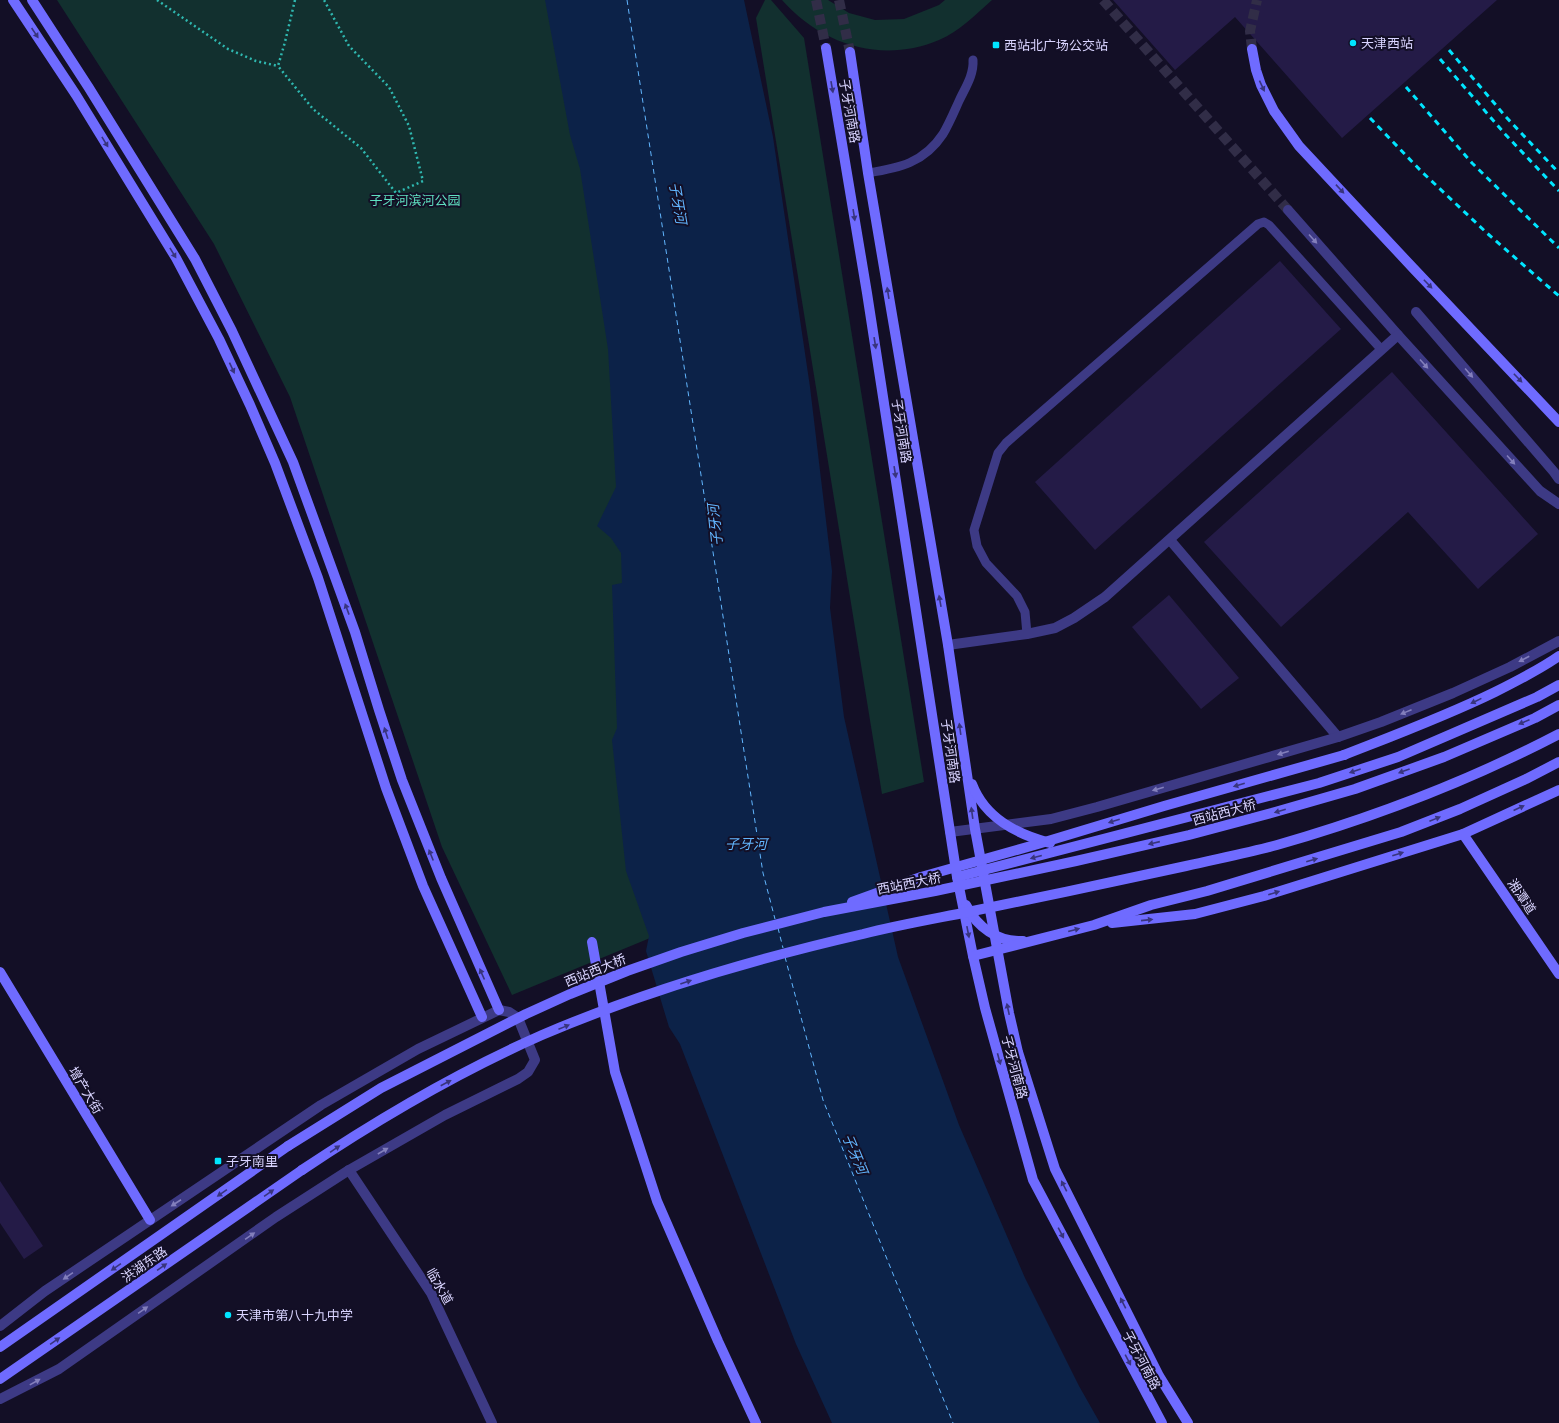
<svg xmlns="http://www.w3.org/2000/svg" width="1559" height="1423" viewBox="0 0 1559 1423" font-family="Roboto,'Noto Sans SC',sans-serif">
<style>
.green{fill:#12302f}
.water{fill:#0c2248}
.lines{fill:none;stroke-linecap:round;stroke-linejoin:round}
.ferry{stroke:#62b6ff;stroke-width:1;stroke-dasharray:5 4;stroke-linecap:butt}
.building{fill:#241b47}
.street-tunnel{stroke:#312d47;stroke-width:10;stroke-dasharray:10 5;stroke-linecap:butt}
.secondary-tunnel{stroke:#312d47;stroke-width:10;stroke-dasharray:10 5;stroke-linecap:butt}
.path{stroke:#2fb8b0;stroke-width:2.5;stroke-dasharray:2 3;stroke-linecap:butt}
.lane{stroke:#3d3a85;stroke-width:9}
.street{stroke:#3d3a85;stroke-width:10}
.secondary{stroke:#6f6bff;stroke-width:10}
.rail{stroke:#00e5ff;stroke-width:3;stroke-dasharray:6 5;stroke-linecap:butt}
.secondary-bridge{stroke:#6f6bff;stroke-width:10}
.oneway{fill:#38347d}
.oneway2{fill:#837fbc}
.poi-dot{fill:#00e5ff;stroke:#130f26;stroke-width:1.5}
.labels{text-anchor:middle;stroke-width:4;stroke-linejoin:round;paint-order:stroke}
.poi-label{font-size:13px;fill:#d9d4ff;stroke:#130f26;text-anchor:start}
.street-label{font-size:13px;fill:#d9d4ff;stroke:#130f26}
.park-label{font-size:13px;fill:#5fe0c0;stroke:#130f26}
.water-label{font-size:14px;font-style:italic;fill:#62b6ff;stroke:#130f26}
</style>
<rect width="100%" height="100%" fill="#130f26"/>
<g class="green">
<polygon points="57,0 582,0 684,924 512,995 442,847 290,397 214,244"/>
<polygon points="765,0 771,0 804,38 924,782 882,794 756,18"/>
<path d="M782,0h46l21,13 26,7 29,-1 35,-14 6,-5h47c-16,14 -33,32 -53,40 -57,24 -117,5 -157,-40z"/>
</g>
<polygon class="water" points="545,0 744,0 773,137 810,387 832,571 830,608 844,717 898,957 959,1125 1025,1278 1079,1386 1100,1423 832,1423 796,1344 680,1044 669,1027 646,951 649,936 626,871 612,740 617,728 612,585 622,583 621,553 611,538 597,526 616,487 608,349 580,169 570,135"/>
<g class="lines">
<g class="ferry">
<polyline points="627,0 763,873 775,919"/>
<polyline points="778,928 783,948"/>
<polyline points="785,957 823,1100 953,1423"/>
</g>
</g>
<g class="building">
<polygon points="1113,0 1497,0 1342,138 1235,17 1175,70"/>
<polygon points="1280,261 1341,329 1095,550 1035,482"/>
<polygon points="1392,372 1538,534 1478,589 1408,512 1281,627 1204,542"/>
<polygon points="1169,595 1239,678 1201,709 1132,627"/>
<polygon points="0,1181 43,1246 24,1259 0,1223"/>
</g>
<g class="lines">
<polyline class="street-tunnel" points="1103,0 1288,210"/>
<g class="secondary-tunnel">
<polyline points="816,0 826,48"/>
<polyline points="839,0 850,52"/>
<polyline points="1252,49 1250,31 1257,0"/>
</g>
<g class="path">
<polyline points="157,0 228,49 256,61 278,66"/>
<polyline points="295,0 285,42 278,66 313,109 361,148 396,193 423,181 409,126 389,87 349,46 324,0"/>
</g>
<g class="lane">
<path d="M868,173c31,-5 56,-10 75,-39 6,-10 11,-22 16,-33 6,-13 15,-26 14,-41"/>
<polyline points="1027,634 1025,612 1017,596 986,563 977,546 974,530 998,453 1006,443 1258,224 1264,222 1269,225 1381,349"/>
</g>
<g class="street">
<polyline points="1288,210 1398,335 1540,491 1559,504"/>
<polyline points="1416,312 1554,472 1559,479"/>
<polyline points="1170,540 1338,737"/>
<polyline points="948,645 1027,634 1055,628 1074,618 1105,597 1398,335"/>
<polyline points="950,832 1051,819 1097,807 1338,737 1381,722 1453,693 1510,667 1559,641"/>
<polyline points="349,1170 431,1293 492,1423"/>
<polyline points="0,1326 45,1291 321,1105 418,1049 499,1010 509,1012 518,1018 535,1060 528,1072 518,1079 445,1115 349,1170 276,1217 59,1369 0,1399"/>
</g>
<g class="secondary">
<polyline points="13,0 76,95 176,258 219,339 250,405 275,463 318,578 386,788 423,886 482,1017"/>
<polyline points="32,0 89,88 195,259 232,331 293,462 355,632 379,710 402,780 441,878 499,1010"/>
<polyline points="826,48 867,293 957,877 973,956 985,1008 1033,1180 1162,1423"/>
<polyline points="1252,49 1256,70 1261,85 1274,111 1299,146 1413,268 1559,422"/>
<polyline points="850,52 868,173 948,645 975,829 1009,1013 1018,1052 1055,1169 1159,1376 1188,1423"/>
<path d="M1344,755c51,-20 102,-39 151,-63 22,-11 44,-22 64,-36"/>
<path d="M972,784c13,34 44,50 78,59"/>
<polyline points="1463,834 1559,974"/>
<polyline points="957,877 1319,783 1398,757 1537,697 1559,685"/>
<path d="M966,905c11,22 31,37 57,36"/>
<polyline points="1112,923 1195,914 1264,896 1463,834 1559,790"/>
<polyline points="592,942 615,1072 657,1201 718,1341 756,1423"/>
<polyline points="973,956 1094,925 1151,905 1207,891 1401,832 1460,809 1526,779 1559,762"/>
<polyline points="0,972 150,1220"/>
<polyline points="0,1347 288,1146"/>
<polyline points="0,1379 302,1170"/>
</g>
<g class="rail">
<polyline points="1449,50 1506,117 1559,173"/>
<polyline points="1440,59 1505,134 1559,191"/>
<polyline points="1406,87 1472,163 1559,248"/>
<polyline points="1370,118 1422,172 1488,234 1559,296"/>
</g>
<g class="secondary-bridge">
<polyline points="852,902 921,877 1038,844 1164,806 1344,755"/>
<polyline points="288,1146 381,1088 526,1014 570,994 627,971 681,952 743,933 824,912 935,891 1076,861 1189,835 1275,812 1355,789 1444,757 1535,718 1559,705"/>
<path d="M302,1170c76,-51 156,-98 240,-135 103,-44 212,-76 321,-101 35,-9 70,-15 105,-22 73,-15 145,-30 218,-46 30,-7 61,-13 91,-21 98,-28 192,-64 282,-111"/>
</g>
</g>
<defs><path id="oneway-solid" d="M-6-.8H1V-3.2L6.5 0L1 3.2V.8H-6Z"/></defs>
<g class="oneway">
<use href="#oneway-solid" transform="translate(35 33) rotate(56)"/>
<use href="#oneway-solid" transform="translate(1262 86) rotate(65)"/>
<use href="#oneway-solid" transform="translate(832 87) rotate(80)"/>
<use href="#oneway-solid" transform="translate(105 142) rotate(59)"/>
<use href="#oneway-solid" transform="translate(1340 189) rotate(47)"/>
<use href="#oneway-solid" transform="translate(854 215) rotate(81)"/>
<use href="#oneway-solid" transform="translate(173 253) rotate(59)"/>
<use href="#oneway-solid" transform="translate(1428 284) rotate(46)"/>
<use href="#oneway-solid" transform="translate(888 293) rotate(-99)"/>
<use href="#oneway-solid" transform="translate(875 343) rotate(81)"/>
<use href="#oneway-solid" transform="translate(232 368) rotate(65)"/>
<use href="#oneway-solid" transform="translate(1518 378) rotate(46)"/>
<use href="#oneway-solid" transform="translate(895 472) rotate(81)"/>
<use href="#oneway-solid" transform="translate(940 601) rotate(-100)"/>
<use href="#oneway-solid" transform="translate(347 609) rotate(-110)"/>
<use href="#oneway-solid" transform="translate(1476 701) rotate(154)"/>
<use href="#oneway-solid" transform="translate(1524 722) rotate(157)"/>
<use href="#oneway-solid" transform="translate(960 729) rotate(-98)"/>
<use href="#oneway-solid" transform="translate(386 733) rotate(-108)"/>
<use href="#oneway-solid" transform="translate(1355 771) rotate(161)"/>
<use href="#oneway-solid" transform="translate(1404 771) rotate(160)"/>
<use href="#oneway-solid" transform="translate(1239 785) rotate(164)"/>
<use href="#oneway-solid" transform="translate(1519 808) rotate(-25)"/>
<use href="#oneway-solid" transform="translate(1280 811) rotate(164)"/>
<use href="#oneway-solid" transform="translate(972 813) rotate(-98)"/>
<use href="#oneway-solid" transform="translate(1435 819) rotate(-22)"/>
<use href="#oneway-solid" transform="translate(1114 821) rotate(163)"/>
<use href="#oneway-solid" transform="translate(1154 843) rotate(167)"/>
<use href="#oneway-solid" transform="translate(1398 854) rotate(-18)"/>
<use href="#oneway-solid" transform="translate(431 855) rotate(-112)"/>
<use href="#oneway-solid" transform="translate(1036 857) rotate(165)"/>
<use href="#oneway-solid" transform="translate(1312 860) rotate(-16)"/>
<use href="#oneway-solid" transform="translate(1274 893) rotate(-17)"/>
<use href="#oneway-solid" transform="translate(1147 920) rotate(-6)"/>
<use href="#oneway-solid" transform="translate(1074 930) rotate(-15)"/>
<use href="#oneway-solid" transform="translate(968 932) rotate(79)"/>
<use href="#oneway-solid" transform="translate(482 974) rotate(-114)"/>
<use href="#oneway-solid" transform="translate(686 982) rotate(-19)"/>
<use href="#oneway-solid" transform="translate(1008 1009) rotate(-102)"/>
<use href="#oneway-solid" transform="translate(564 1027) rotate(-22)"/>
<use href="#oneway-solid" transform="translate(999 1059) rotate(75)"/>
<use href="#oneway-solid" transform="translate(446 1083) rotate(-28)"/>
<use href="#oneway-solid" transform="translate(335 1149) rotate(-34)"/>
<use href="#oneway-solid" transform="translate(1064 1186) rotate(-117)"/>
<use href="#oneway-solid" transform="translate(222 1193) rotate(145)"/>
<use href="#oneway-solid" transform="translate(269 1193) rotate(-35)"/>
<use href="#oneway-solid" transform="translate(1061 1233) rotate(62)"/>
<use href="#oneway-solid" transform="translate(116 1267) rotate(145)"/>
<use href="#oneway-solid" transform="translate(162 1267) rotate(-35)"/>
<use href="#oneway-solid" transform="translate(1123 1303) rotate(-117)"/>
<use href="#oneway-solid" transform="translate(55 1341) rotate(-35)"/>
<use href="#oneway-solid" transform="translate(1128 1360) rotate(62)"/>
</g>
<g class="oneway2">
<use href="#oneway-solid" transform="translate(1313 239) rotate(48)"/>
<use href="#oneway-solid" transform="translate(1424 364) rotate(48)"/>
<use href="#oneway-solid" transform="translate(1469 373) rotate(49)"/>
<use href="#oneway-solid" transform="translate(1511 460) rotate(48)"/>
<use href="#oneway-solid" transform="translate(1524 659) rotate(152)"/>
<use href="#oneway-solid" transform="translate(1406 712) rotate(158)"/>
<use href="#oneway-solid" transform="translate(1283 753) rotate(163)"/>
<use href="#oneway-solid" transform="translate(1158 789) rotate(164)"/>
<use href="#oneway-solid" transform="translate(383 1151) rotate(-30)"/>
<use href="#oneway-solid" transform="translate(176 1203) rotate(147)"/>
<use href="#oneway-solid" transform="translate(250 1236) rotate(-35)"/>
<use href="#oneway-solid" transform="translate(68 1276) rotate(146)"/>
<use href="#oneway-solid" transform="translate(143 1310) rotate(-35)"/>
<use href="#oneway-solid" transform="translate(35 1382) rotate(-29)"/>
</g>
<g class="poi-dot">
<circle cx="1353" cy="43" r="4"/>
<rect x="992" y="41" width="8" height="8" rx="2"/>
<rect x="214" y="1157" width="8" height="8" rx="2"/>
<circle cx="228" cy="1315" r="4"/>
</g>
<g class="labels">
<g class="poi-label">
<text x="1361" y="48">天津西站</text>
<text x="1004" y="50">西站北广场公交站</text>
<text x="226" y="1166">子牙南里</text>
<text x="236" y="1320">天津市第八十九中学</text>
</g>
<g class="street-label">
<text transform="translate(850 111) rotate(80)" y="5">子牙河南路</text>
<text transform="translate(902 431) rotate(81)" y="5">子牙河南路</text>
<text transform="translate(951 751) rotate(82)" y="5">子牙河南路</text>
<text transform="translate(1224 812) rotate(-15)" y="5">西站西大桥</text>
<text transform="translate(909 883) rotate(-11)" y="5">西站西大桥</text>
<text transform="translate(1522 896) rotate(56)" y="5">湘潭道</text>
<text transform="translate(595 970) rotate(-22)" y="5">西站西大桥</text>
<text transform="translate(1015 1067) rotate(75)" y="5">子牙河南路</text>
<text transform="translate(86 1090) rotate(59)" y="5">增产大街</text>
<text transform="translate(144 1264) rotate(-35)" y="5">洪湖东路</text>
<text transform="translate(440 1286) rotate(60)" y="5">临水道</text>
<text transform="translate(1142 1360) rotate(62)" y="5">子牙河南路</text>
</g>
<g class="park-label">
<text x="415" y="205">子牙河滨河公园</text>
</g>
<g class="water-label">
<text transform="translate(678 203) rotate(80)" y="5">子牙河</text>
<text transform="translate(715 525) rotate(-96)" y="5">子牙河</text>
<text x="746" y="849">子牙河</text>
<text transform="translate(855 1154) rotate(67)" y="5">子牙河</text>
</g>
</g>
</svg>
